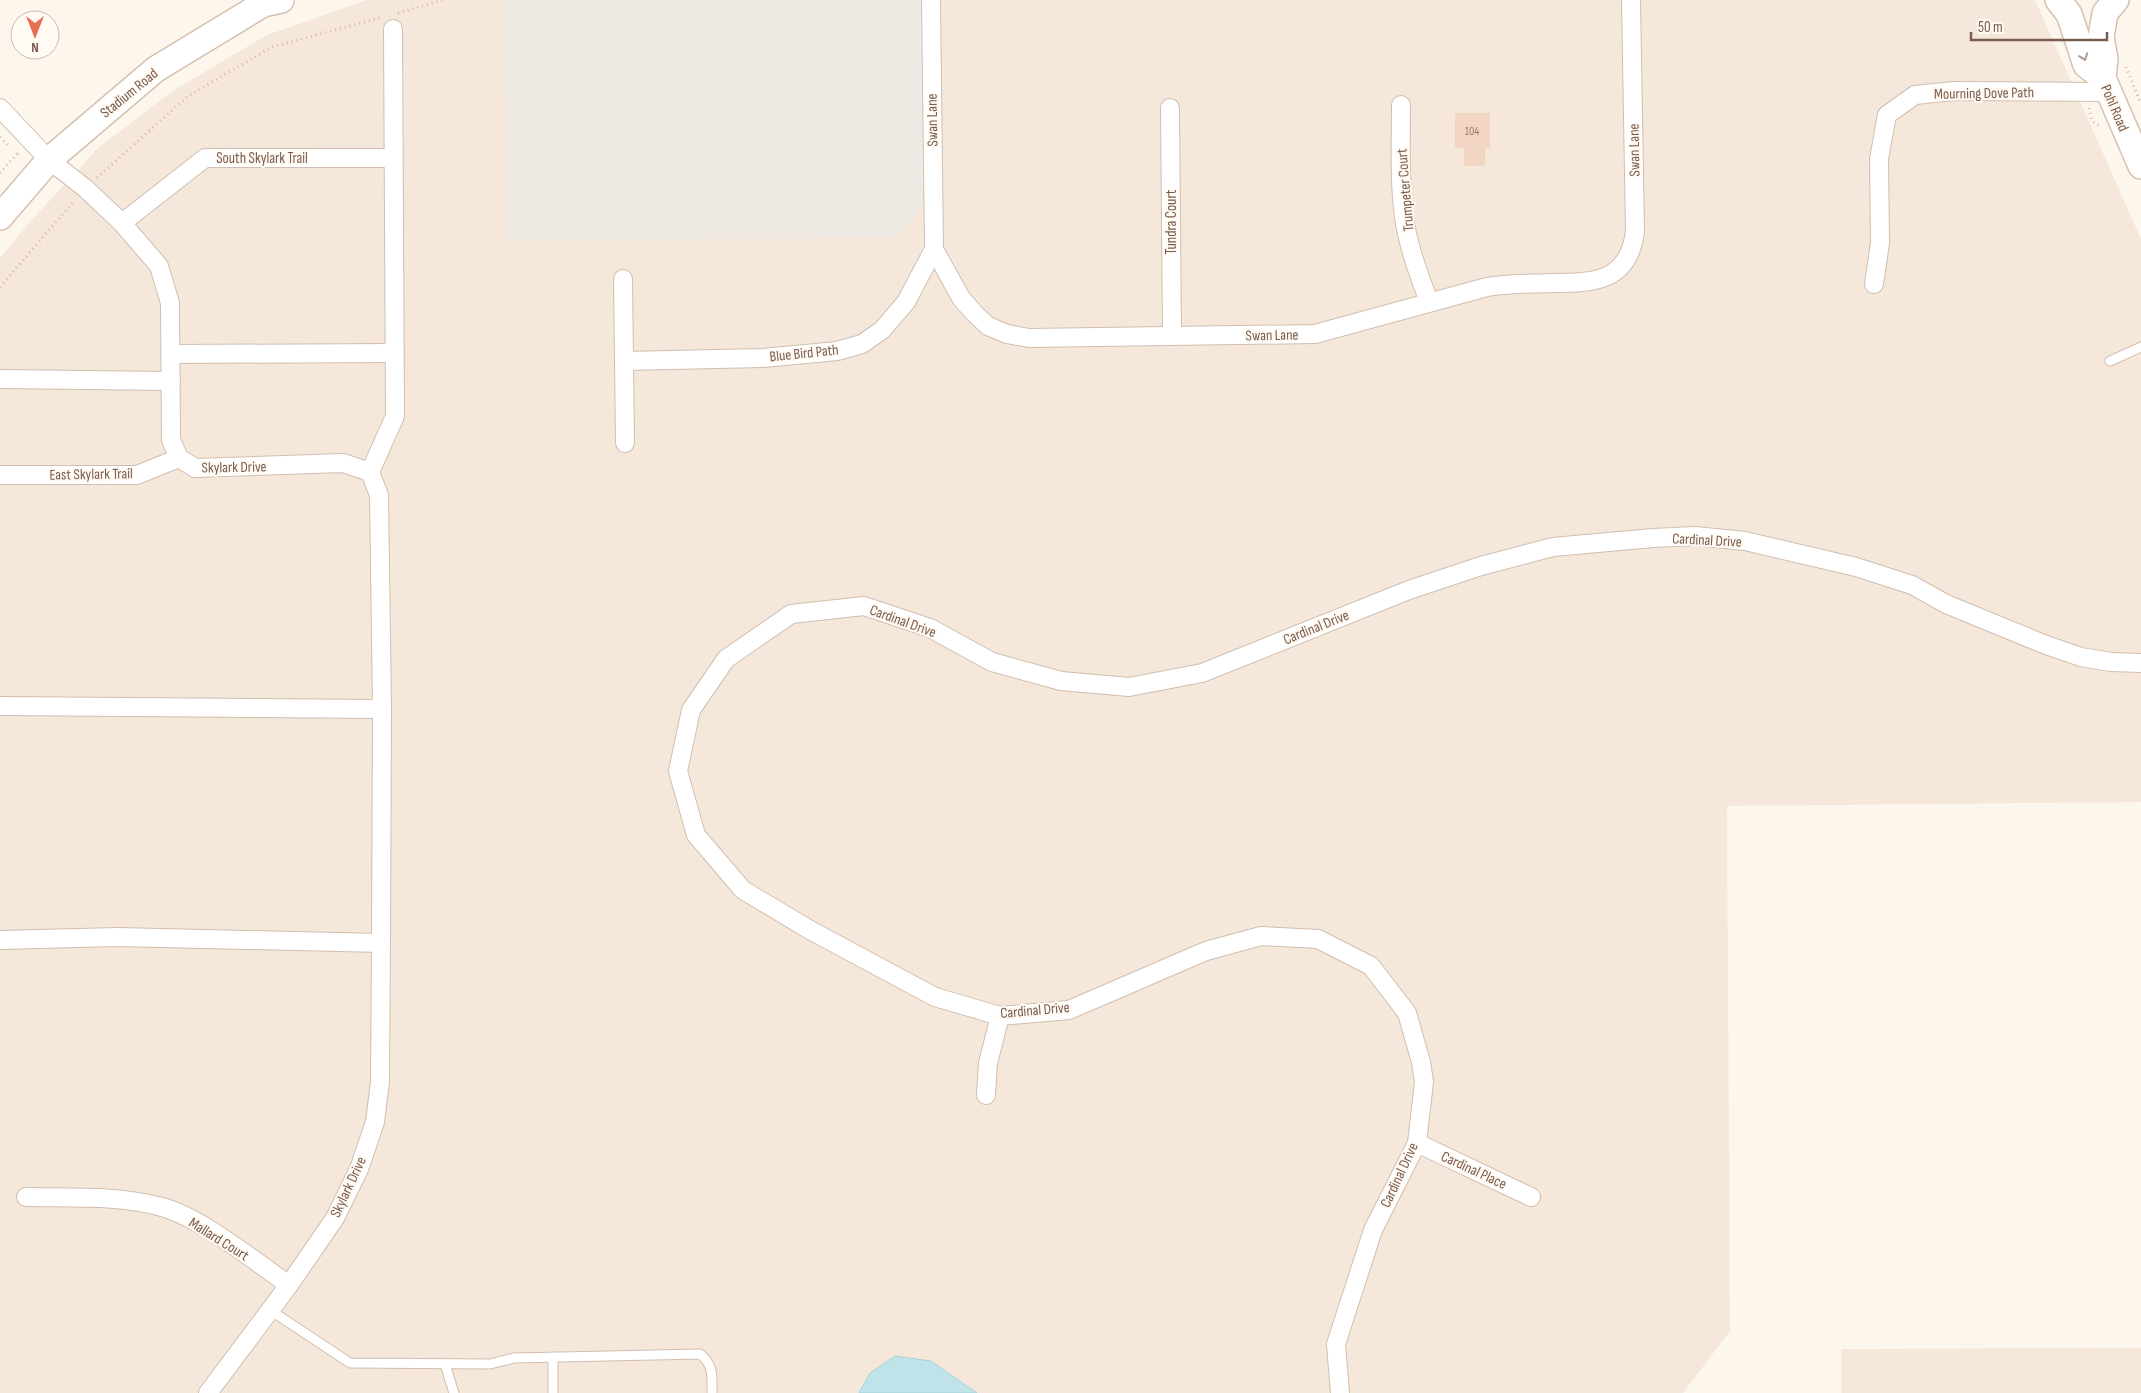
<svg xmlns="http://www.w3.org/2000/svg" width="2141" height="1393" viewBox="0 0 2141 1393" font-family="'Sofia Sans Condensed',sans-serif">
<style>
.residential{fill:#f5e8da}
.industrial{fill:#efe9e4}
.water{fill:#bfe3e8;stroke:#a5d3da}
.building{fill:#f3d5c3}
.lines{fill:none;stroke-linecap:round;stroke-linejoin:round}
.lane-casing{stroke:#d1beb0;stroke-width:11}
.street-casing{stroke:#d1beb0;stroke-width:20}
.secondary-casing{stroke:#d6c0b0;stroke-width:28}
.path{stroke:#d9b8a5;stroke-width:3;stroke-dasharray:1 4;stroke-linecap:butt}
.lane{stroke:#fff;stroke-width:9}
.street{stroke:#fff;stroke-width:18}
.secondary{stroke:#fff;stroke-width:25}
.oneway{stroke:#af9d94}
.labels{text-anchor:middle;stroke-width:4;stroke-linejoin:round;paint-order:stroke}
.number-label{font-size:12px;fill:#987a6a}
.street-label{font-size:15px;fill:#7a5c4d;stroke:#fffaf3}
</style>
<rect width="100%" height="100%" fill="#fdf6ec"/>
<g class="residential">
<polygon points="367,0 504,0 508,239 895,238 923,206 920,0 2035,0 2141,239 2141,802 1727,806 1730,1331 1683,1393 0,1393 0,258 29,223 97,149 171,92 267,35"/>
<polygon points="2141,1348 2141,1393 1841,1393 1841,1349"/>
</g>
<polygon class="industrial" points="504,0 920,0 923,206 895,238 508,240"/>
<polygon class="water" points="895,1356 931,1361 977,1393 859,1393 870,1373"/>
<polygon class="building" points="1455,113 1490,113 1490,148 1485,148 1485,166 1464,166 1464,148 1455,148"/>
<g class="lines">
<defs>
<g id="lane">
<polyline points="2110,361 2141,347"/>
<path d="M270,1310l80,53 140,1 24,-6 186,-4c14,11 12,23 12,39"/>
<polyline points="553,1357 553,1393"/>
<polyline points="445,1364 454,1393"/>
</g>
<g id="street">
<path d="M931,0l3,249 27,49 13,15 14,13 19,8 22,4 286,-4 172,-47c21,-4 43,-3 65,-4 42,0 77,-1 83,-52l-4,-231"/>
<path d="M1401,105c0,37 -2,75 3,112 4,29 15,58 25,85"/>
<polyline points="0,108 49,160 85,188 122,223 159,266 170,303 171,440 179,458 195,468 343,463 370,472 379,495 382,709 381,943 380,1082 375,1122 359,1169 335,1218 289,1285 208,1393"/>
<polyline points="1170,108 1172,336"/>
<polyline points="122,223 205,158 393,158"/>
<polyline points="623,279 625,443"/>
<polyline points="1874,284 1880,243 1879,159 1887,115 1915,95 1954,91 2108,92"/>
<polyline points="171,354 394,353"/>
<polyline points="624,361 763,358 837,351 862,344 882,330 906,302 934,249"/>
<polyline points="0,379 171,381"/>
<polyline points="370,472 395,416 393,29"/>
<polyline points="0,475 137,475 179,458"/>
<polyline points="0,706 382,709"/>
<polyline points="0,940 118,937 381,943"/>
<polyline points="986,1095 988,1063 1000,1016"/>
<polyline points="1417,1143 1531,1197"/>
<path d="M26,1197c45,1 92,-2 136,10 40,11 92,54 127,78"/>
<polyline points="1340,1393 1336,1344 1373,1230 1417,1143 1424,1082 1421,1062 1407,1013 1371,966 1318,939 1261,936 1206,951 1069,1010 1000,1016 935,997 810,930 743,890 696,835 678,771 691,710 726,659 791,614 864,606 930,628 992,662 1061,681 1129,687 1202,673 1409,590 1481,566 1553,547 1653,538 1695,536 1745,541 1856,567 1912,585 1946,604 2046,645 2081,657 2111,662 2141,663"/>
</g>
<g id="secondary">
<polyline points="2058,0 2069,14 2086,65 2103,78"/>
<polyline points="2116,0 2105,13 2101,37 2105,59 2103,78 2141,166"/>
<polyline points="0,217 49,160 156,69 263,4 281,0"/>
</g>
</defs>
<use href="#lane" class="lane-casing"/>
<use href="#street" class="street-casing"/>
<use href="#secondary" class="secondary-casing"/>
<g class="path">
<polyline points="398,13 443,0"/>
<polyline points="2126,67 2141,104"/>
<polyline points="2089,108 2092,121 2100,127"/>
<polyline points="0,137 8,145"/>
<polyline points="0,173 17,154 14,152"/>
<polyline points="97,178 188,96 272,47 380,18"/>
<polyline points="0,287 75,200"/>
</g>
<use href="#lane" class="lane"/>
<use href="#street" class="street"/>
<use href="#secondary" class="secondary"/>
</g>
<defs><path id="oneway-chevron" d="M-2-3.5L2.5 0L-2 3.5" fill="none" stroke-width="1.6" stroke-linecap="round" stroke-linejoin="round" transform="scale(1.25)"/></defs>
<use class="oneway" href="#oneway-chevron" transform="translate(2084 57) rotate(70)"/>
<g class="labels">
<g class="number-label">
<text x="1472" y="135">104</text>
</g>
<g class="street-label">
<text transform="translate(129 93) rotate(-39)" y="5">Stadium Road</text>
<text transform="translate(1984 93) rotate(-1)" y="5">Mourning Dove Path</text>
<text transform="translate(2115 108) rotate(67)" y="5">Pohl Road</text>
<text transform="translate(932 120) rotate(-91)" y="5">Swan Lane</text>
<text transform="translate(1634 150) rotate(-91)" y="5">Swan Lane</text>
<text x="262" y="163">South Skylark Trail</text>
<text transform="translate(1405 190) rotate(-95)" y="5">Trumpeter Court</text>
<text transform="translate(1171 222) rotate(-90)" y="5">Tundra Court</text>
<text transform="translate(1272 335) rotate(-1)" y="5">Swan Lane</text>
<text transform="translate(804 353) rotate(-6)" y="5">Blue Bird Path</text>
<text transform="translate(234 467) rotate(-1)" y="5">Skylark Drive</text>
<text transform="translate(91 474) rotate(-1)" y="5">East Skylark Trail</text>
<text transform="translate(1707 540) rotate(3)" y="5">Cardinal Drive</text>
<text transform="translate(903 621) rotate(20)" y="5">Cardinal Drive</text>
<text transform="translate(1316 627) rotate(-22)" y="5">Cardinal Drive</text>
<text transform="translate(1035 1010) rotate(-5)" y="5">Cardinal Drive</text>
<text transform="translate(1474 1170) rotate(25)" y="5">Cardinal Place</text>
<text transform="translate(1399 1175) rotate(-65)" y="5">Cardinal Drive</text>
<text transform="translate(348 1187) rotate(-65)" y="5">Skylark Drive</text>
<text transform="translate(219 1239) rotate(32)" y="5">Mallard Court</text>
</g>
</g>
<g transform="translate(35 35) rotate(180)"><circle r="24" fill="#fffaf3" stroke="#cabbb1"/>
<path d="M0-4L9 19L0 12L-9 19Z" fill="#e76f51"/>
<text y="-8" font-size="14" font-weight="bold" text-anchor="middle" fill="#7a5c4d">N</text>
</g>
<path d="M1971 32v8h136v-8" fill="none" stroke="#7a5c4d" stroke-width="2.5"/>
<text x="1978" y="32" font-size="15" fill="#7a5c4d" stroke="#fffaf3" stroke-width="4" paint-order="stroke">50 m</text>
</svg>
